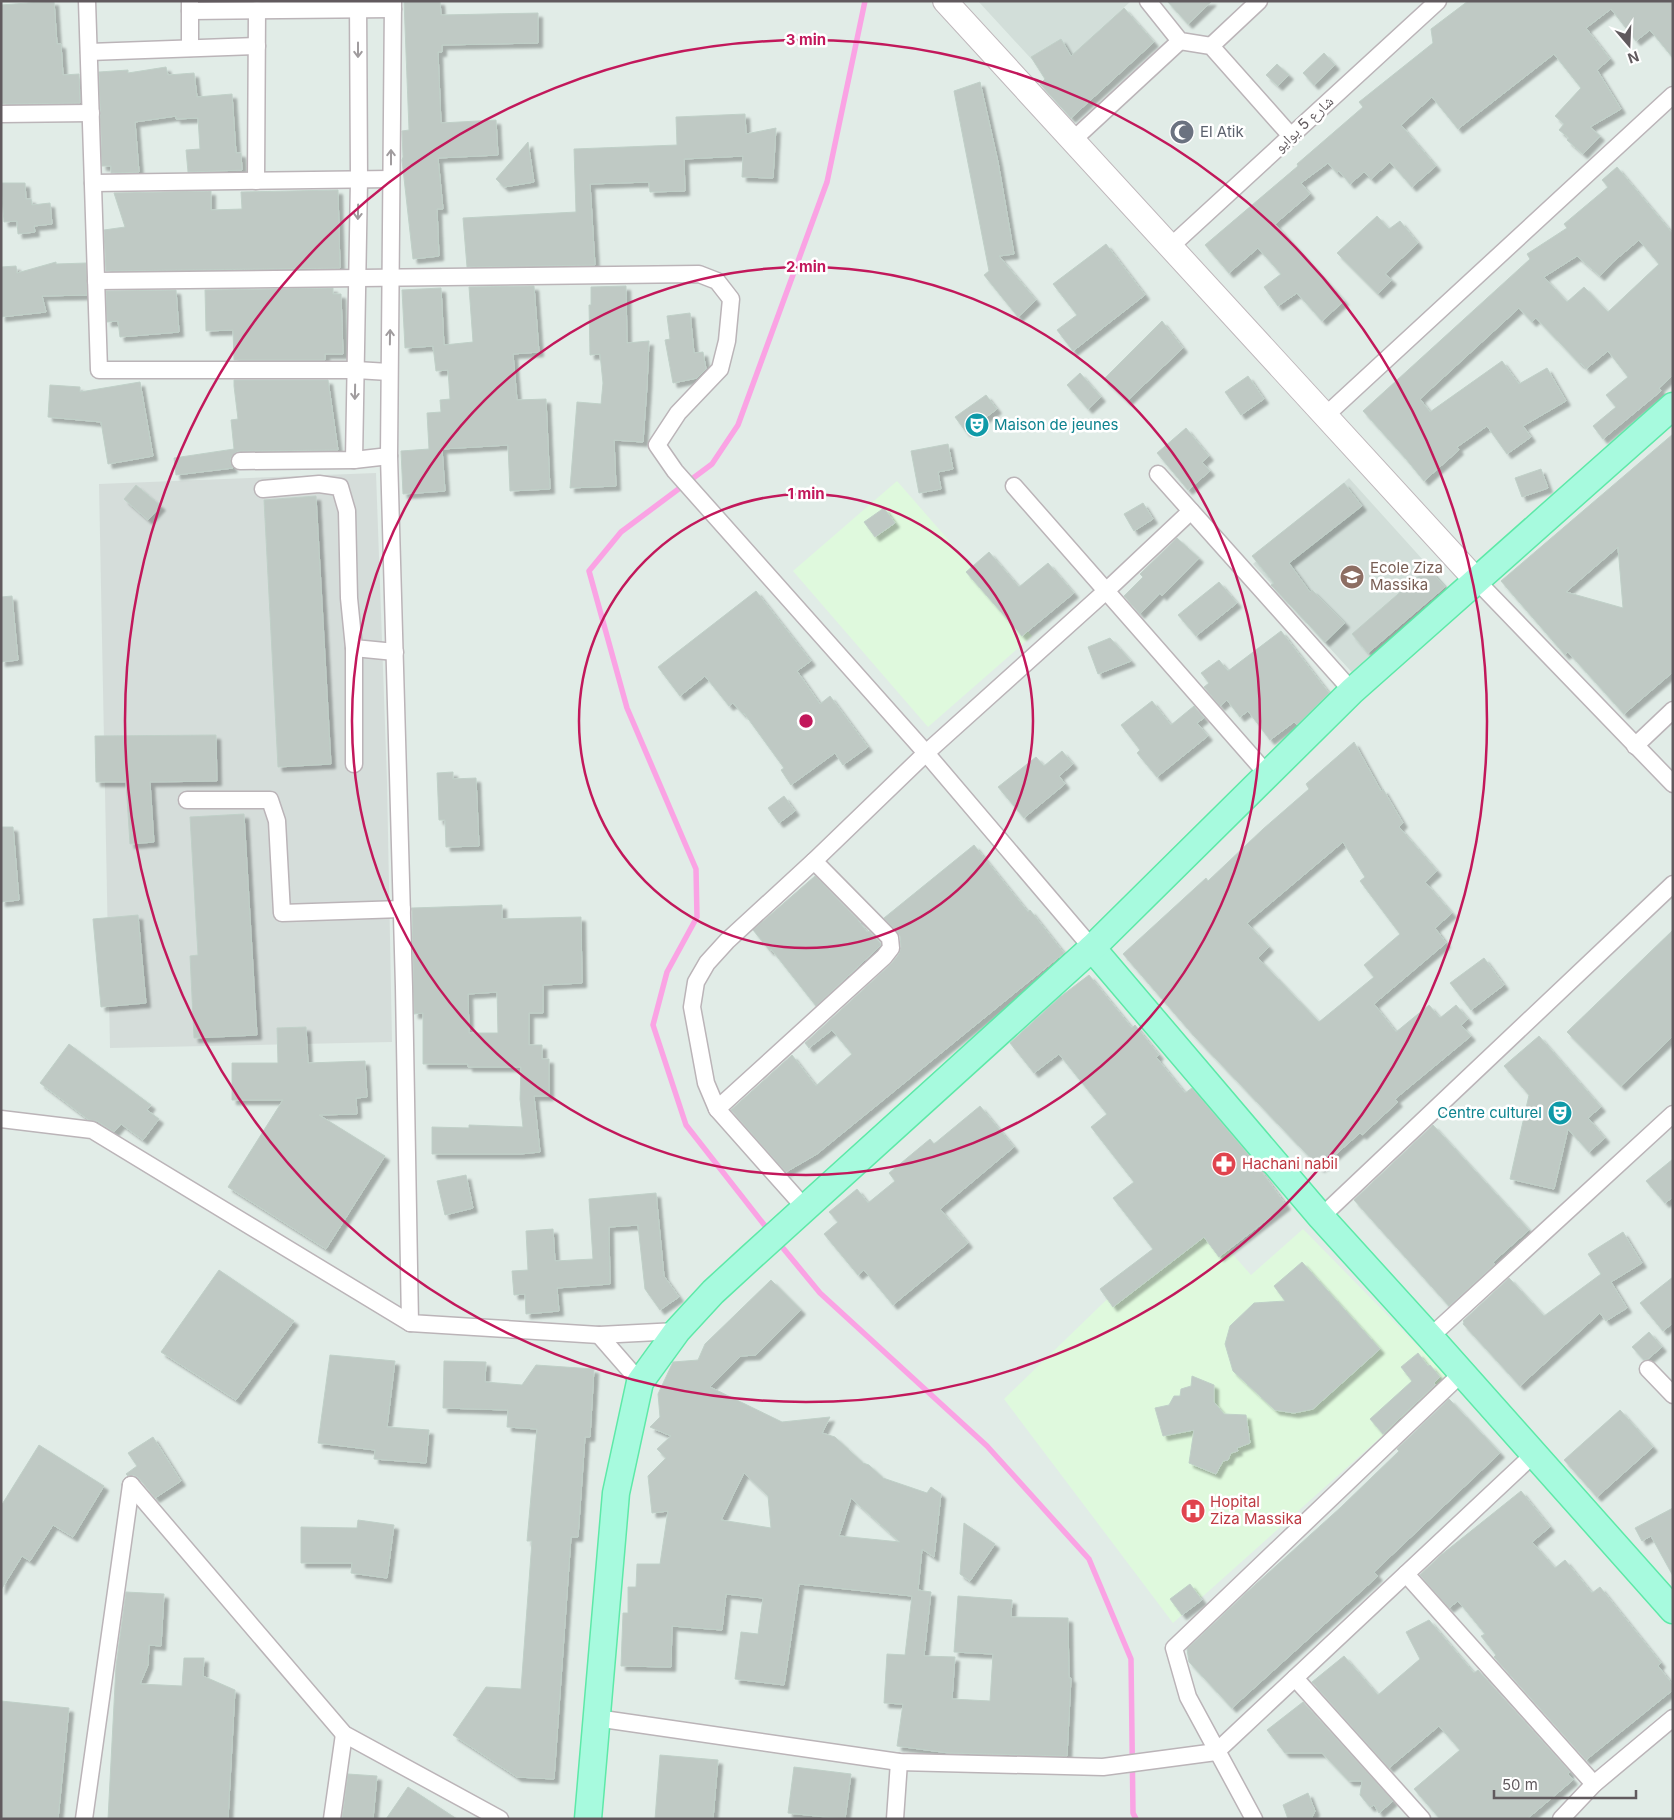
<svg xmlns="http://www.w3.org/2000/svg" width="1674" height="1820" viewBox="0 0 1674 1820" font-family="Inter,'Noto Naskh Arabic',sans-serif">
<style>
.industrial{fill:#d5ddda}
.education{fill:#d2ded9}
.medical{fill:#dff9dd}
.lines{fill:none;stroke-linecap:round;stroke-linejoin:round}
.stream{stroke:#faa3e4;stroke-width:5.5}
.building{fill:#bfc9c4;stroke:#c0d0c8;fill-rule:evenodd;filter:url(#shadow)}
.street-casing{stroke:#bbb4b8;stroke-width:19}
.secondary-casing{stroke:#bfb7bb;stroke-width:26}
.primary-casing{stroke:#5de9a8;stroke-width:29}
.street{stroke:#fff;stroke-width:16}
.secondary{stroke:#fff;stroke-width:24}
.primary{stroke:#a7fade;stroke-width:26}
.oneway{stroke:#a09c9e}
.ring{fill:none;stroke:#c2185b;stroke-width:2.5}
.labels{text-anchor:middle;stroke-width:5;stroke-linejoin:round;paint-order:stroke}
.street-label{font-size:15px;fill:#615a5e;stroke:#fff}
.worship-label{font-size:15px;fill:#5b616d;stroke:#fff;text-anchor:start}
.culture-label{font-size:15px;fill:#0d838f;stroke:#fff;text-anchor:start}
.education-label{font-size:15px;fill:#785e54;stroke:#fff;text-anchor:start}
.health-label{font-size:15px;fill:#be3a42;stroke:#fff;text-anchor:start}
.centre{fill:#c2185b;stroke:#fff;stroke-width:2.5}
.ring-label{font-size:15px;text-anchor:middle;font-weight:bold;fill:#c2185b;stroke:#fff;stroke-width:5;stroke-linejoin:round;paint-order:stroke}
</style>
<defs>
<filter id="shadow"><feDropShadow dx="4.5" dy="4.5" stdDeviation="1" flood-color="#0004"/></filter>
</defs>
<rect width="100%" height="100%" fill="#e1ece7"/>
<polygon class="industrial" points="376,473 387,781 392,1042 110,1048 99,484"/>
<g class="education">
<polygon points="978,1 1131,1 1048,77"/>
<polygon points="1349,478 1451,591 1358,679 1253,564"/>
</g>
<g class="medical">
<polygon points="897,481 1032,636 928,727 793,571"/>
<polygon points="1196,1213 1251,1275 1303,1229 1448,1377 1173,1623 1004,1399"/>
</g>
<g class="lines">
<g class="stream">
<polyline points="769,1231 686,1125 653,1025 667,972 697,917 696,869 627,708 589,571 621,532 712,464 738,425 827,182 865,1"/>
<polyline points="778,1242 820,1293 987,1446 1089,1559 1131,1659 1133,1813 1136,1819"/>
</g>
</g>
<g class="building">
<polygon points="54,1 57,44 61,44 63,75 79,74 80,103 1,104 1,5"/>
<polygon points="404,1 440,1 441,15 538,13 538,43 442,45 442,52 438,52 441,123 496,120 498,155 438,158 443,209 437,209 439,256 413,259 402,160 403,157 402,131 409,130"/>
<polygon points="1167,1 1212,1 1188,24"/>
<polygon points="1468,1 1673,1 1673,58 1650,30 1636,41 1611,9 1586,28 1610,59 1597,70 1621,109 1590,127 1600,136 1583,154 1567,140 1569,138 1559,130 1564,124 1555,116 1581,88 1554,54 1458,129 1432,97 1401,125 1436,166 1412,187 1390,162 1371,179 1364,172 1350,184 1339,171 1337,173 1328,163 1301,183 1310,194 1275,224 1344,301 1322,321 1297,293 1278,306 1264,287 1281,274 1258,248 1229,273 1205,245 1298,166 1297,164 1363,107 1359,102 1433,43 1431,29"/>
<polygon points="1124,8 1154,42 1071,118 1040,84 1045,79 1031,57 1061,39 1071,56"/>
<polygon points="1324,53 1335,65 1314,85 1303,73"/>
<polygon points="1277,64 1289,75 1278,86 1266,75"/>
<polygon points="166,67 168,75 194,73 197,97 232,94 236,153 241,153 242,170 188,172 186,150 200,149 198,118 176,119 176,116 135,122 139,172 111,173 111,166 102,166 99,72 128,70 128,73"/>
<polygon points="980,82 998,162 1014,254 999,256 1036,300 1018,317 984,275 989,271 954,91"/>
<polygon points="745,114 746,134 776,128 773,178 742,177 743,156 684,159 685,191 650,192 649,182 590,184 595,265 467,267 463,218 576,212 574,149 677,145 676,117"/>
<polygon points="528,142 534,182 504,187 496,179"/>
<path d="M1617,167l56,67v141l-14,13 2,3 -58,48 -10,-13 23,-19 -10,-12 22,-18 -20,-26 -22,18 -5,-6 -1,1 -44,-46 -4,4 -13,-14 -99,91 10,13 72,-51 17,23 28,-16 19,33 -43,25 8,11 -24,17 -20,-28 -30,21 2,3 -35,31 -18,-22 -43,-48 167,-152 -3,-5 40,-26 -3,-4 44,-37 -6,-7zM1639,240l20,24 -51,48 -24,-25 -17,15 -23,-25 33,-21 23,20 13,-14z"/>
<polygon points="1,183 25,183 26,199 31,199 32,205 50,203 52,224 34,226 35,232 18,234 17,221 4,222"/>
<polygon points="338,190 340,268 106,271 104,230 125,227 114,193 211,191 211,210 242,209 241,192"/>
<polygon points="1377,216 1389,229 1400,221 1418,243 1385,274 1392,280 1378,294 1337,253"/>
<polygon points="1106,244 1145,295 1073,351 1057,330 1077,315 1053,284"/>
<polygon points="56,262 56,264 86,263 87,295 42,296 46,312 1,317 1,267 16,266 17,273"/>
<polygon points="534,286 539,352 513,354 517,400 546,399 550,489 510,491 508,445 442,449 445,491 403,494 401,451 429,449 427,413 441,412 440,400 450,399 448,370 436,371 433,346 405,348 402,290 441,288 444,345 473,342 469,287"/>
<polygon points="626,286 627,343 649,341 647,386 643,442 614,440 616,486 570,488 577,402 601,404 603,383 600,354 590,355 589,305 591,305 591,287"/>
<polygon points="333,288 333,294 341,294 343,354 325,354 325,360 234,360 233,330 206,331 205,290"/>
<polygon points="176,290 179,332 120,337 118,321 107,322 106,291"/>
<polygon points="690,313 694,353 703,352 706,369 697,378 673,383 665,340 670,339 667,316"/>
<polygon points="1162,321 1183,348 1127,401 1104,379"/>
<polygon points="1080,373 1101,397 1088,409 1067,385"/>
<polygon points="1248,376 1264,399 1241,415 1225,392"/>
<polygon points="234,380 328,380 338,450 239,451 235,453 231,457 230,462 233,468 176,475 174,458 234,449 231,420 238,419 234,386"/>
<polygon points="140,382 153,456 108,464 101,422 48,417 50,385 80,387 80,392"/>
<polygon points="986,395 997,409 966,432 955,417"/>
<polygon points="1186,428 1209,456 1202,462 1210,471 1188,490 1157,453"/>
<path d="M1673,434v238l-49,42 -56,-62 -3,3 -64,-74zM1618,547l5,61 -57,-16z"/>
<polygon points="948,444 953,469 938,472 941,489 919,493 911,451"/>
<polygon points="1541,469 1548,488 1522,497 1515,478"/>
<polygon points="1344,483 1362,506 1289,563 1310,592 1312,590 1345,623 1325,642 1271,585 1274,583 1252,556"/>
<polygon points="136,485 161,506 148,520 124,499"/>
<polygon points="316,496 331,764 278,767 264,500"/>
<polygon points="1143,503 1153,519 1134,531 1124,514"/>
<polygon points="884,508 895,523 875,537 864,522"/>
<polygon points="1177,538 1199,558 1162,596 1160,593 1140,614 1124,596 1143,577 1140,574"/>
<polygon points="989,552 1019,587 1048,563 1074,593 1022,636 966,572"/>
<polygon points="1428,568 1445,587 1368,653 1352,634"/>
<polygon points="1219,582 1237,603 1196,636 1178,615"/>
<polygon points="756,591 811,661 797,671 820,704 830,696 868,747 843,765 835,753 791,785 781,770 784,768 744,713 743,714 733,703 729,706 705,676 680,696 658,667"/>
<polygon points="12,596 18,660 1,662 1,597"/>
<polygon points="1281,631 1329,693 1297,725 1294,722 1270,740 1248,711 1240,717 1227,700 1220,706 1204,687 1209,683 1201,673 1219,660 1228,671"/>
<polygon points="1110,638 1131,661 1098,674 1088,647"/>
<polygon points="1152,701 1171,725 1194,706 1204,718 1197,723 1208,736 1157,777 1137,753 1140,750 1121,725"/>
<polygon points="216,735 217,781 150,782 154,842 130,844 126,782 96,782 95,736"/>
<path d="M1354,742l27,49 2,-2 20,34 -4,4 38,44 -12,11 27,31 -17,15 11,15 -72,61 22,28 33,-27 11,13 16,-13 12,14 -7,6 10,11 -76,63 3,3 -36,33 -2,-2 -40,35 -126,-132 -71,-82 83,-76 2,3 55,-52 46,-40 -3,-5zM1343,842l22,35 -5,4 40,53 -36,31 10,12 -55,45 -61,-64 11,-11 -22,-24z"/>
<polygon points="1062,751 1073,764 1059,776 1065,784 1024,818 998,787 1036,757 1044,766"/>
<polygon points="453,772 453,779 476,778 479,846 446,847 445,820 439,820 437,773"/>
<polygon points="784,796 795,811 779,823 768,808"/>
<polygon points="244,814 257,1035 194,1038 190,956 198,955 190,817"/>
<polygon points="1,827 13,827 19,900 1,902"/>
<polygon points="974,845 1028,912 1030,910 1064,953 817,1154 786,1172 731,1110 792,1055 816,1086 852,1054 832,1030 809,1048 805,1043 891,964 899,954 901,947 900,936 897,931 884,918"/>
<polygon points="815,876 857,919 867,932 869,931 880,943 881,945 816,1006 771,949 770,951 753,930"/>
<path d="M502,905v14l79,-2 1,66 -39,2v28h-14v32h13v14h7v37h-15l6,56 -20,2h-88v-27l37,1v-3l54,2 -3,-28 1,-32h-53v-3h-45v-51l-9,1 -2,-106zM497,992l1,41h-29l-1,-39z"/>
<polygon points="138,915 146,1003 101,1007 93,919"/>
<polygon points="1673,930 1673,1036 1621,1086 1567,1032"/>
<polygon points="1484,958 1504,985 1471,1010 1450,983"/>
<polygon points="1089,975 1132,1028 1135,1025 1159,1055 1156,1057 1185,1093 1192,1088 1253,1160 1286,1205 1219,1257 1204,1237 1113,1307 1100,1289 1153,1249 1113,1198 1134,1182 1091,1127 1107,1114 1059,1054 1034,1073 1010,1043 1060,997"/>
<polygon points="306,1027 308,1063 365,1061 367,1097 356,1098 357,1114 319,1115 385,1156 326,1249 228,1187 283,1100 232,1100 232,1063 278,1063 277,1028"/>
<polygon points="1539,1036 1601,1107 1588,1118 1605,1138 1589,1152 1568,1129 1554,1189 1510,1179 1529,1095 1504,1066"/>
<polygon points="69,1044 151,1105 147,1110 159,1119 143,1140 121,1124 114,1132 97,1121 89,1120 40,1083"/>
<polygon points="980,1106 1014,1147 940,1209 968,1243 893,1305 864,1270 858,1275 824,1234 838,1222 829,1212 857,1189 868,1203 895,1181 889,1173 930,1139 934,1144"/>
<polygon points="1433,1125 1529,1230 1493,1262 1495,1264 1449,1306 1354,1200"/>
<polygon points="1673,1159 1673,1197 1665,1203 1646,1181"/>
<polygon points="466,1175 473,1208 445,1215 437,1181"/>
<polygon points="656,1193 664,1276 679,1297 660,1310 645,1289 638,1225 609,1227 610,1284 557,1288 559,1311 526,1314 525,1294 514,1295 512,1271 528,1270 526,1231 553,1229 555,1261 593,1259 589,1199"/>
<polygon points="1623,1232 1642,1263 1611,1282 1627,1308 1606,1321 1600,1313 1520,1386 1463,1324 1464,1322 1463,1321 1509,1278 1544,1316 1601,1274 1588,1254"/>
<polygon points="1302,1262 1380,1349 1313,1409 1294,1413 1275,1410 1233,1371 1225,1344 1230,1326 1254,1303 1285,1301 1274,1286"/>
<polygon points="219,1270 294,1321 236,1400 161,1352"/>
<polygon points="1673,1277 1673,1323 1663,1331 1640,1303"/>
<path d="M771,1280l30,30 -45,45 -15,1 -31,31 72,35 48,-5 -8,16 13,4 28,26 6,2 14,13 44,15 4,-6 10,7 -7,63 -12,-8 -4,41 13,2 -7,64 31,1 -3,42 38,2 3,-47 -39,-2 4,-56 54,4 -1,17 57,1 1,60h2l-4,78 -118,-3 -52,-7 6,-42 -19,-1 3,-49 18,1 7,-59 -113,-12 -15,101 -49,-6 6,-47 17,2 5,-36 -37,-4 -4,36 -50,-4 -1,41 -50,-1 2,-53h5v-26h8l1,-23h23l8,-53 -16,2 -4,-37 18,-18 -9,-9 14,-13 -21,-9 10,-10 -2,-23 15,-32 25,-2 7,-16zM744,1473l24,23 3,32 -50,-8zM851,1498l49,44 -61,-6z"/>
<polygon points="1649,1332 1662,1347 1648,1359 1644,1360 1632,1347"/>
<polygon points="1418,1353 1428,1366 1430,1365 1440,1377 1434,1383 1435,1385 1383,1434 1370,1419 1412,1381 1401,1367"/>
<polygon points="330,1355 395,1361 387,1427 429,1430 426,1463 374,1459 375,1450 318,1443"/>
<polygon points="444,1361 486,1362 485,1382 522,1385 536,1365 594,1369 590,1437 585,1437 578,1537 571,1537 554,1779 517,1777 453,1735 486,1687 521,1689 532,1541 527,1541 537,1429 507,1427 508,1410 443,1408"/>
<polygon points="1192,1376 1214,1385 1214,1402 1224,1414 1246,1415 1250,1443 1237,1448 1238,1451 1231,1453 1228,1460 1223,1461 1216,1474 1189,1463 1194,1430 1163,1436 1155,1408 1169,1405 1174,1396 1180,1396 1181,1389 1191,1386"/>
<polygon points="1449,1399 1500,1453 1374,1572 1378,1576 1232,1708 1189,1662 1187,1649 1245,1594 1341,1507 1399,1451 1397,1449"/>
<polygon points="1620,1410 1653,1447 1597,1497 1564,1460"/>
<polygon points="153,1437 181,1481 155,1498 138,1477 133,1475 128,1476 126,1474 137,1466 128,1453"/>
<polygon points="39,1445 104,1486 73,1537 53,1525 30,1561 22,1556 1,1590 1,1506"/>
<polygon points="1521,1491 1550,1527 1532,1542 1555,1568 1565,1560 1592,1593 1600,1587 1661,1663 1658,1666 1673,1685 1673,1690 1586,1760 1494,1657 1496,1655 1481,1636 1485,1634 1458,1601 1449,1608 1420,1575 1441,1555"/>
<polygon points="1673,1508 1673,1576 1651,1536 1642,1541 1635,1528"/>
<polygon points="358,1520 394,1525 387,1578 351,1573 352,1563 301,1563 301,1527 357,1528"/>
<polygon points="964,1523 995,1544 970,1581 960,1574"/>
<polygon points="1190,1584 1202,1600 1182,1615 1170,1599"/>
<polygon points="126,1592 164,1594 161,1646 149,1645 148,1665 140,1684 182,1686 184,1658 204,1658 203,1676 235,1690 228,1819 108,1819 116,1666"/>
<polygon points="1429,1620 1474,1673 1478,1670 1570,1772 1568,1774 1573,1780 1527,1819 1440,1819 1414,1789 1460,1750 1439,1726 1389,1768 1312,1682 1344,1656 1378,1695 1420,1659 1406,1632"/>
<polygon points="1,1701 69,1708 58,1819 1,1819"/>
<polygon points="1303,1702 1393,1801 1379,1813 1374,1805 1370,1807 1360,1795 1362,1781 1349,1781 1322,1753 1285,1753 1267,1730"/>
<polygon points="660,1755 718,1760 713,1819 655,1819"/>
<polygon points="794,1767 851,1774 845,1819 788,1813"/>
<polygon points="348,1774 377,1776 373,1819 342,1819"/>
<polygon points="408,1787 457,1819 386,1819"/>
<polygon points="1308,1793 1315,1811 1311,1819 1288,1819 1283,1805"/>
</g>
<g class="lines">
<defs>
<g id="street">
<polyline points="87,1 99,370 356,370 389,372"/>
<polyline points="393,1 389,456 404,987 410,1323 599,1335 677,1331"/>
<polyline points="1148,1 1180,41 1211,46 1291,136"/>
<polyline points="190,11 393,9"/>
<polyline points="1211,46 1259,1"/>
<polyline points="190,48 190,1"/>
<polyline points="89,52 257,46"/>
<polyline points="1,114 91,113"/>
<polyline points="1073,140 1180,41"/>
<polyline points="256,181 257,10"/>
<polyline points="93,183 391,179"/>
<polyline points="1170,247 1438,1"/>
<polyline points="96,281 699,274 717,281 731,299 727,341 720,369 678,413 657,445 675,471 926,753 1092,948"/>
<polyline points="1325,416 1673,95"/>
<polyline points="354,460 359,180 358,1"/>
<polyline points="240,461 354,460 389,456"/>
<polyline points="1158,474 1352,691"/>
<polyline points="1014,486 1267,774"/>
<polyline points="263,489 319,484 340,487 347,511 349,598 354,648 395,652"/>
<polyline points="1476,580 1673,784"/>
<polyline points="354,648 354,764"/>
<polyline points="1635,746 1673,710"/>
<polyline points="187,800 270,800 277,821 282,913 402,909"/>
<polyline points="717,1109 706,1083 692,1007 696,982 707,963 727,941 814,861 926,753 1106,591 1191,511"/>
<polyline points="1,1119 92,1130 410,1323"/>
<polyline points="805,1208 717,1109 884,957 891,948 890,938 814,861"/>
<polyline points="1321,1217 1673,884"/>
<polyline points="599,1335 640,1382"/>
<polyline points="1430,1337 1673,1114"/>
<polyline points="1648,1369 1673,1395"/>
<polyline points="131,1485 344,1734 500,1819"/>
<polyline points="1406,1574 1594,1784"/>
<polyline points="1295,1678 1422,1819"/>
<polyline points="596,1718 899,1762 1103,1767 1216,1752 1534,1454"/>
<polyline points="84,1819 131,1485"/>
<polyline points="332,1819 344,1734"/>
<polyline points="895,1819 899,1762"/>
<polyline points="1254,1819 1188,1697 1174,1648 1462,1373"/>
<polyline points="1561,1819 1594,1784 1673,1718"/>
</g>
<polyline id="secondary" points="945,1 1476,580"/>
<g id="primary">
<polyline points="1092,948 1321,1217 1430,1337 1673,1610"/>
<polyline points="588,1819 616,1493 640,1382 677,1331 713,1292 750,1258 1092,948 1352,691 1673,406"/>
</g>
</defs>
<use href="#street" class="street-casing"/>
<use href="#secondary" class="secondary-casing"/>
<use href="#primary" class="primary-casing"/>
<use href="#street" class="street"/>
<use href="#secondary" class="secondary"/>
<use href="#primary" class="primary"/>
</g>
<defs><path id="oneway-shaft" d="M-6 0H5M1.5-3L5.5 0L1.5 3" fill="none" stroke-width="1.6" stroke-linecap="round" stroke-linejoin="round" transform="scale(1.25)"/></defs>
<g class="oneway">
<use href="#oneway-shaft" transform="translate(358 50) rotate(90)"/>
<use href="#oneway-shaft" transform="translate(391 157) rotate(-90)"/>
<use href="#oneway-shaft" transform="translate(358 212) rotate(91)"/>
<use href="#oneway-shaft" transform="translate(390 337) rotate(-89)"/>
<use href="#oneway-shaft" transform="translate(355 392) rotate(91)"/>
</g>
<g class="ring">
<circle cx="806" cy="721" r="227"/>
<circle cx="806" cy="721" r="454"/>
<circle cx="806" cy="721" r="681"/>
</g>
<defs>
<symbol id="mosque-disc" viewBox="-11 -11 22 22"><circle r="9.5" fill="#6b7280" stroke="#fff"/><path d="M3.5-4.9A6 6 0 1 0 3.5 4.9A5 5 0 1 1 3.5-4.9Z" fill="#fff"/></symbol>
<symbol id="theatre-disc" viewBox="-11 -11 22 22"><circle r="9.5" fill="#0f9aa8" stroke="#fff"/><path d="M-5-5.5Q0-4 5-5.5V0Q5 5 0 6Q-5 5-5 0ZM-3.3-2.5H-1v1.5H-3.3ZM1-2.5H3.3v1.5H1ZM-2.8 1Q0 5.5 2.8 1Z" fill="#fff"/></symbol>
<symbol id="school-disc" viewBox="-11 -11 22 22"><circle r="9.5" fill="#8d6e63" stroke="#fff"/><path d="M0-5L7-2L0 1L-7-2ZM-4 1L0 2.5L4 1V4Q0 6-4 4Z" fill="#fff"/></symbol>
<symbol id="pharmacy-disc" viewBox="-11 -11 22 22"><circle r="9.5" fill="#e0444e" stroke="#fff"/><path d="M-2-6h4v4h4v4h-4v4h-4v-4h-4v-4h4Z" fill="#fff"/></symbol>
<symbol id="hospital-disc" viewBox="-11 -11 22 22"><circle r="9.5" fill="#e0444e" stroke="#fff"/><path d="M-5-5h3v3.5h4V-5h3V5h-3V1.5h-4V5h-3Z" fill="#fff"/></symbol>
</defs>
<g fill-rule="evenodd">
<use href="#mosque-disc" x="1168" y="118" width="28" height="28"/>
<use href="#theatre-disc" x="963" y="411" width="28" height="28"/>
<use href="#school-disc" x="1338" y="563" width="28" height="28"/>
<use href="#theatre-disc" x="1546" y="1099" width="28" height="28"/>
<use href="#pharmacy-disc" x="1210" y="1150" width="28" height="28"/>
<use href="#hospital-disc" x="1179" y="1497" width="28" height="28"/>
</g>
<g class="labels">
<g class="street-label">
<text transform="translate(1304 124) rotate(-43)" y="5">شارع 5 يوايو</text>
</g>
<g class="worship-label">
<text x="1200" y="137">El Atik</text>
</g>
<g class="culture-label">
<text x="994" y="430">Maison de jeunes</text>
<text x="1542" y="1118" text-anchor="end">Centre culturel</text>
</g>
<g class="education-label">
<text x="1370" y="573">Ecole Ziza<tspan x="1370" dy="17">Massika</tspan></text>
</g>
<g class="health-label">
<text x="1242" y="1169">Hachani nabil</text>
<text x="1210" y="1507">Hopital<tspan x="1210" dy="17">Ziza Massika</tspan></text>
</g>
</g>
<circle cx="806" cy="721" r="8" class="centre"/>
<g class="ring-label">
<text x="806" y="45">3 min</text>
<text x="806" y="272">2 min</text>
<text x="806" y="499">1 min</text>
</g>
<rect width="1674" height="1820" fill="none" stroke="#615a5e" stroke-width="5"/>
<g transform="translate(1629 45) rotate(161)" stroke="#ffffff" stroke-width="4" paint-order="stroke">
<path d="M0-4L9 19L0 12L-9 19Z" fill="#615a5e"/>
<text y="-8" font-size="14" font-weight="bold" text-anchor="middle" fill="#615a5e">N</text>
</g>
<path d="M1494 1790v8h142v-8" fill="none" stroke="#615a5e" stroke-width="2.5"/>
<text x="1502" y="1790" font-size="15" fill="#615a5e" stroke="#ffffff" stroke-width="4" paint-order="stroke">50 m</text>
</svg>
